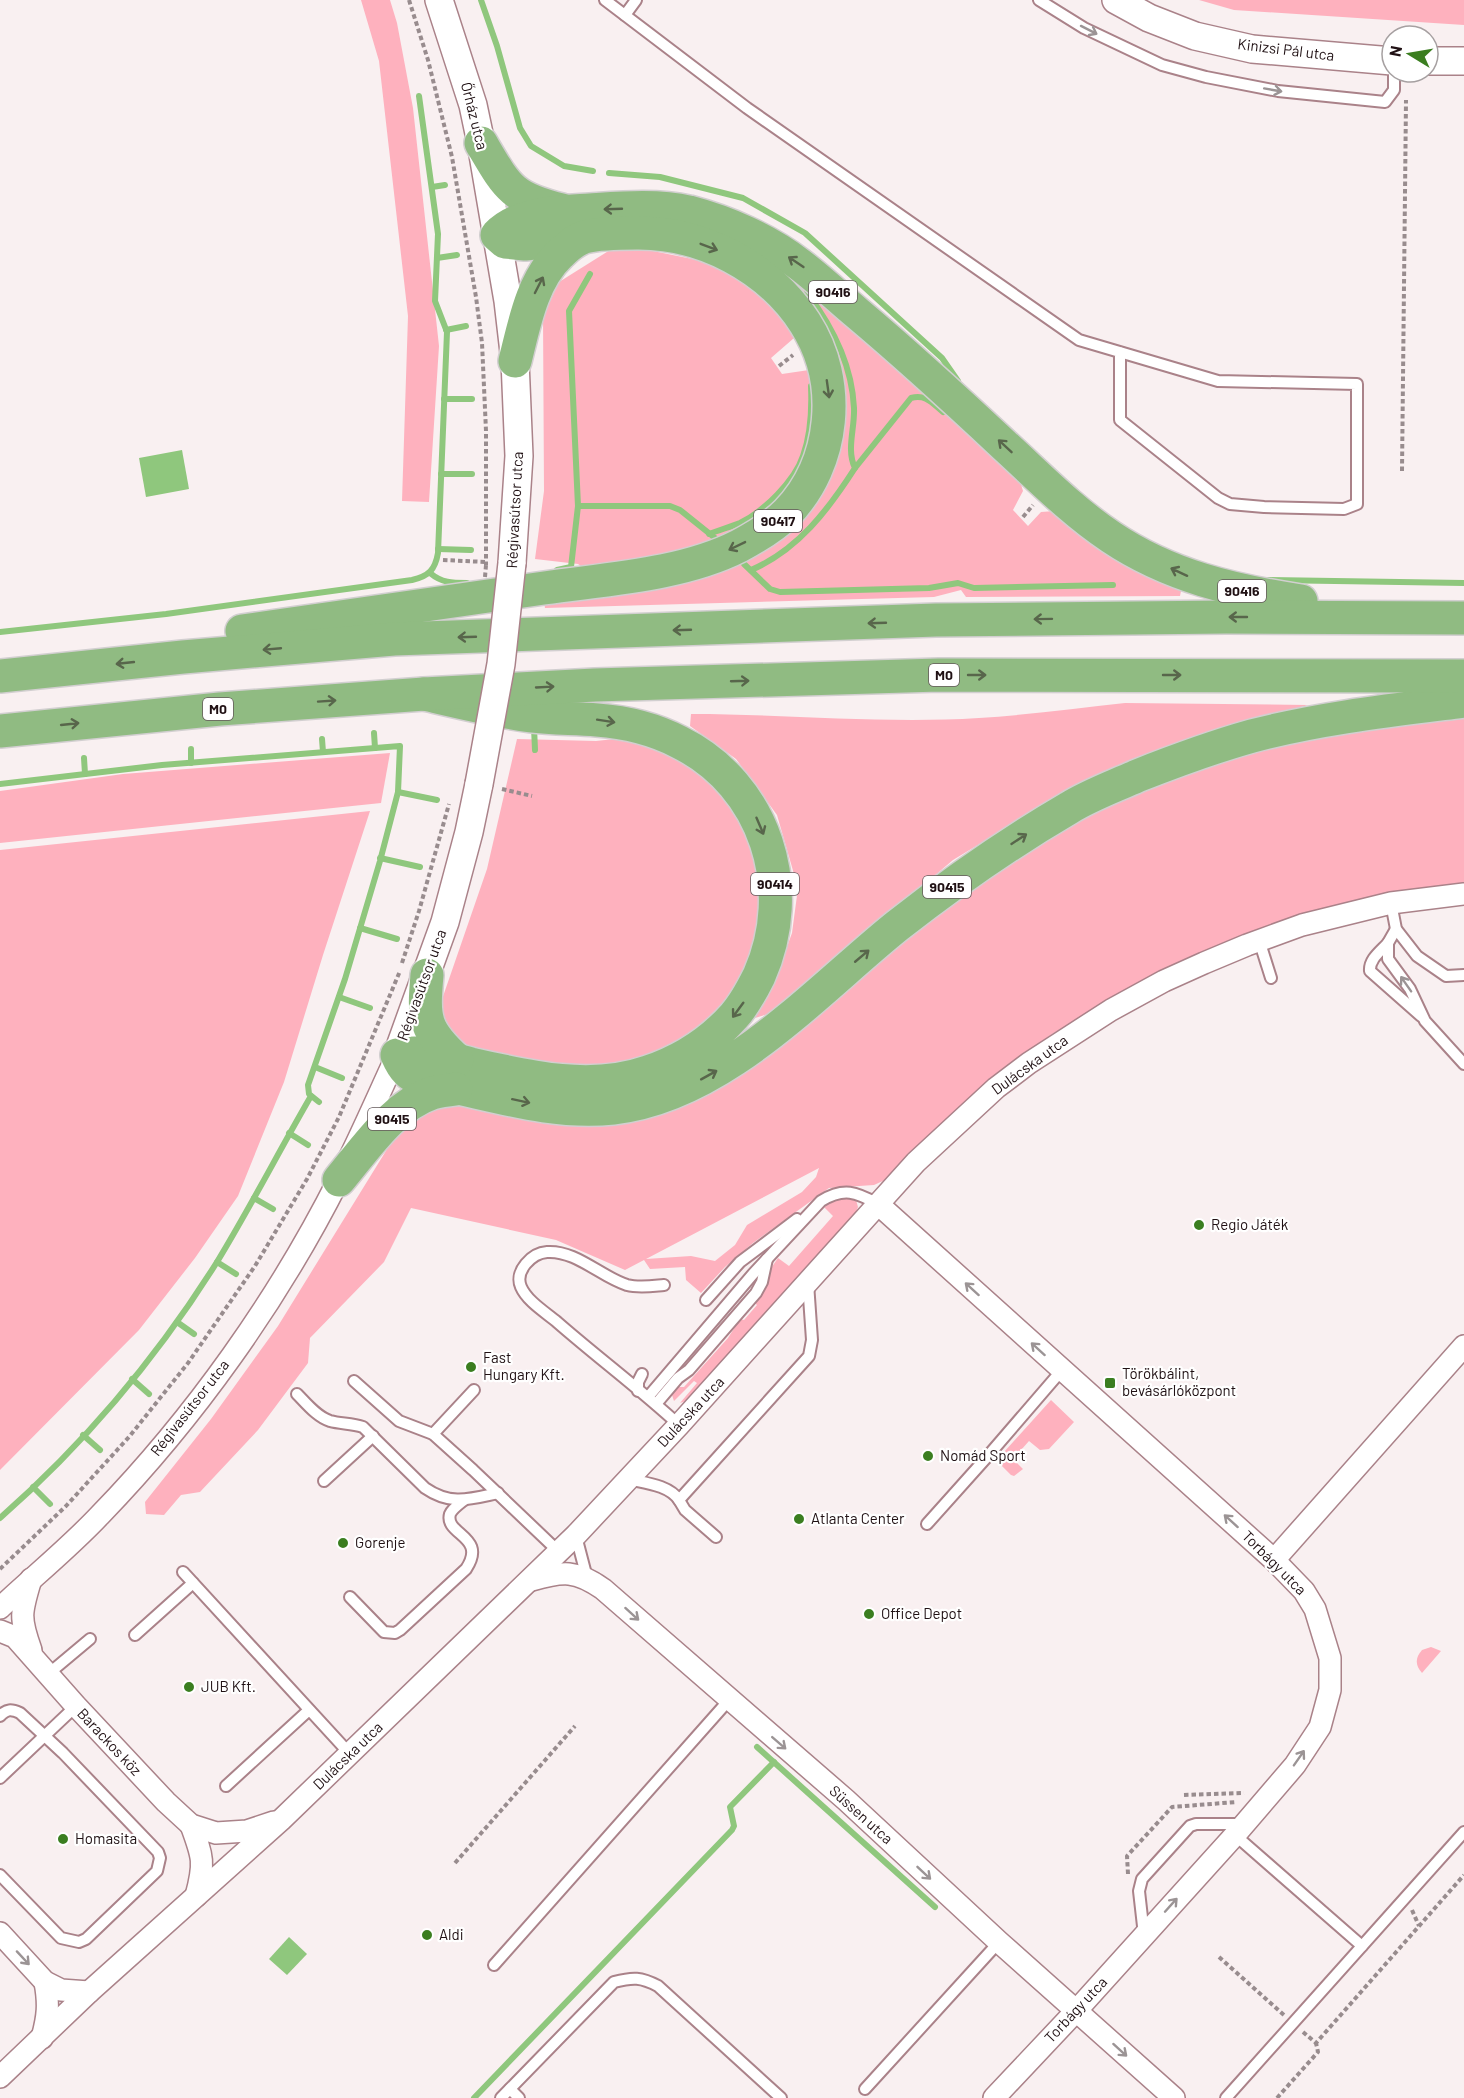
<svg xmlns="http://www.w3.org/2000/svg" width="1464" height="2098" viewBox="0 0 1464 2098" font-family="Barlow,sans-serif">
<style>
.green{fill:#feb1be;fill-rule:evenodd}
.water{fill:#8fc77d}
.lines{fill:none;stroke-linecap:round;stroke-linejoin:round}
.stream{stroke:#8fc77d;stroke-width:6}
.service-casing{stroke:#aa8289;stroke-width:14}
.minor-casing{stroke:#aa8289;stroke-width:24}
.tertiary-casing{stroke:#aa8289;stroke-width:30}
.trunk-casing{stroke:#d2cfd0;stroke-width:36}
.path{stroke:#988c8e;stroke-width:4;stroke-dasharray:4.5 3;stroke-linecap:butt}
.service{stroke:#fff;stroke-width:10}
.minor{stroke:#fff;stroke-width:21}
.tertiary{stroke:#fff;stroke-width:27}
.trunk{stroke:#90bb82;stroke-width:33}
.tertiary-bridge-casing{stroke:#aa8289;stroke-width:30;stroke-linecap:butt}
.path-bridge{stroke:#988c8e;stroke-width:4;stroke-dasharray:4.5 3;stroke-linecap:butt}
.tertiary-bridge{stroke:#fff;stroke-width:27}
.oneway{stroke:#9b9495}
.oneway2{stroke:#58664b}
.poi-dot{fill:#3b7e20;stroke:#fff;stroke-width:2}
.labels{text-anchor:middle;stroke-width:4.5;stroke-linejoin:round;paint-order:stroke}
.shield{fill:#fff;stroke:#63585a;stroke-width:1.5}
.shield-label{font-size:14px;font-weight:bold;fill:#201114}
.street-label{font-size:15px;fill:#201114;stroke:#fff}
.poi-label{font-size:15px;fill:#201114;stroke:#fff;text-anchor:start}
</style>
<rect width="100%" height="100%" fill="#f9f0f1"/>
<g class="green">
<polygon points="361,0 390,0 397,23 413,108 439,346 429,502 402,501 408,316 379,61"/>
<polygon points="1199,0 1464,0 1464,25 1234,10"/>
<polygon points="610,250 653,251 712,263 770,300 792,327 794,338 771,358 782,374 809,370 818,424 805,467 779,506 714,545 585,569 578,564 535,559 544,491 543,316 559,282"/>
<polygon points="800,283 1020,481 1023,491 1013,510 1028,526 1041,512 1055,511 1139,572 1181,591 1180,596 966,597 961,590 934,597 545,608 544,603 712,573 756,556 782,539 805,517 832,473 843,434 846,399 836,349 825,326 795,287"/>
<path d="M1125,703l183,2 -66,20 -193,77 -96,58 -128,109 -57,45 -13,4 24,-49 13,-36 6,-45 -21,-73 -41,-56 -46,-33 1,-12c96,0 192,10 288,4 49,-3 98,-10 146,-15z"/>
<path d="M1464,714v171l-331,101 -81,48 -39,28 -37,30 -72,67 -19,21 -11,5 -45,3 -76,55 -28,24 -24,26 -15,-13 -1,-13 -35,2 -6,-9 -19,10 -69,-30 -145,-32 -27,54 -74,76 -2,25 -50,67 -58,62 -19,3 -17,20 -18,-1 -1,-12 66,-83 67,-93 119,-193 26,-21 24,-10 205,10 281,-196 100,-72 124,-64 107,-41zM819,1168l-3,9 -14,15 -55,33 -12,20 -20,16 -24,-5 -45,3z"/>
<polygon points="623,738 669,750 707,772 754,839 762,924 738,985 721,1012 684,1042 643,1063 593,1068 523,1063 459,1043 445,1023 439,1008 487,869 517,739 596,741"/>
<polygon points="390,753 381,803 0,843 0,791 123,774"/>
<polygon points="370,811 323,955 284,1082 238,1196 195,1258 139,1330 0,1470 0,850"/>
<polygon points="848,1198 856,1200 858,1207 856,1212 686,1401 680,1403 697,1383 694,1381 674,1401 671,1392 676,1387 684,1387 728,1338 740,1319 744,1320 757,1305 754,1302 767,1286 769,1271 778,1258 789,1266 833,1216 824,1207 835,1200"/>
<polygon points="1051,1400 1074,1422 1049,1449 1040,1450 1029,1441 1013,1459 1023,1469 1014,1476 1011,1475 1001,1465 1004,1452"/>
<path d="M1431,1647l10,4 -19,22c-7,-8 -7,-15 0,-23z"/>
</g>
<g class="water">
<polygon points="182,450 189,489 146,497 139,458"/>
<polygon points="289,1937 307,1954 287,1975 269,1959"/>
</g>
<g class="lines">
<g class="stream">
<polyline points="481,0 497,46 520,128 531,146 564,166 593,171"/>
<polyline points="609,173 660,177 743,198 805,233 942,358 958,381"/>
<polyline points="432,187 445,185"/>
<polyline points="437,258 457,255"/>
<polyline points="446,330 466,326"/>
<polyline points="444,399 472,399"/>
<path d="M855,468l56,-70c15,-4 21,5 32,14"/>
<polyline points="441,474 472,474"/>
<polyline points="578,506 670,506 680,510 715,538"/>
<path d="M709,534c10,-4 21,-7 31,-11 23,-11 55,-42 63,-67 8,-22 9,-47 8,-70"/>
<polyline points="438,549 471,550"/>
<polyline points="744,564 770,589 780,592 929,588 958,583 974,588 1113,585"/>
<polyline points="557,570 571,567 578,506 569,311 590,274"/>
<path d="M751,570c47,-20 77,-60 104,-102 -9,-18 0,-40 -1,-60 -2,-44 -21,-81 -47,-115"/>
<path d="M430,573c12,10 22,10 37,10"/>
<polyline points="1268,580 1464,583"/>
<path d="M0,632l166,-18 246,-34c17,-4 23,-10 26,-27l9,-221 -12,-31 3,-67 -19,-138"/>
<polyline points="534,727 535,750"/>
<polyline points="374,733 375,748"/>
<polyline points="322,739 323,752"/>
<polyline points="191,749 191,763"/>
<polyline points="84,758 85,774"/>
<polyline points="0,784 162,765 400,746 398,792 380,861 345,979 308,1085 309,1094 319,1102"/>
<polyline points="398,792 437,800"/>
<polyline points="380,858 420,867"/>
<polyline points="360,928 397,939"/>
<polyline points="339,997 370,1008"/>
<polyline points="315,1067 342,1078"/>
<polyline points="289,1133 308,1145"/>
<polyline points="254,1198 273,1209"/>
<polyline points="217,1262 236,1274"/>
<polyline points="177,1322 194,1334"/>
<polyline points="132,1379 149,1394"/>
<polyline points="83,1435 100,1450"/>
<polyline points="33,1487 50,1504"/>
<path d="M0,1518c83,-73 158,-162 217,-256 33,-54 62,-111 94,-166"/>
<polyline points="757,1747 935,1907"/>
<polyline points="474,2098 732,1830 734,1826 730,1807 774,1762"/>
</g>
<defs>
<g id="service">
<polyline points="605,0 747,108 1079,340 1218,381 1357,384 1357,504 1344,509 1264,507 1230,504 1218,498 1120,420 1120,352"/>
<polyline points="1039,0 1084,28 1162,65 1206,77 1278,91 1385,102 1394,90 1394,72"/>
<polyline points="625,15 636,0"/>
<polyline points="1391,903 1396,929 1417,956 1446,976 1464,975"/>
<polyline points="1396,929 1388,943 1388,959 1410,989 1425,1021 1464,1064"/>
<polyline points="1259,940 1271,978"/>
<path d="M1388,943c-7,8 -19,16 -18,28l51,45"/>
<path d="M664,1285c-12,1 -25,3 -37,0 -26,-8 -51,-35 -80,-33 -15,1 -33,19 -26,35 6,14 24,25 36,35 40,35 83,67 122,103"/>
<polyline points="706,1300 740,1262 797,1219"/>
<polyline points="354,1381 399,1421 433,1434 473,1470 559,1552"/>
<polyline points="638,1391 638,1382 642,1374"/>
<path d="M297,1394c9,9 20,23 33,27 11,3 22,2 33,6l62,61c26,18 45,11 73,5"/>
<path d="M648,1397l105,-123 68,-73c23,-14 35,-9 57,3"/>
<polyline points="656,1404 678,1378 689,1370 756,1293 762,1282 767,1259"/>
<polyline points="433,1434 474,1390"/>
<path d="M628,1479c17,4 41,6 51,21l130,-144 3,-16 -4,-57"/>
<polyline points="324,1481 373,1436"/>
<polyline points="679,1500 685,1510 716,1537"/>
<polyline points="927,1524 987,1457 1062,1370"/>
<polyline points="576,1536 587,1578"/>
<polyline points="183,1572 350,1754"/>
<path d="M350,1597l34,35 11,1 5,-3 66,-61c22,-33 -22,-34 -16,-55 2,-5 9,-10 14,-14"/>
<polyline points="135,1635 193,1583"/>
<polyline points="47,1675 90,1639"/>
<path d="M0,1716c7,-7 11,-7 20,-3l43,40 95,99 2,6 -3,13 -71,68 -7,3 -18,-4 -61,-63"/>
<polyline points="0,1778 76,1706"/>
<polyline points="226,1786 309,1710"/>
<polyline points="1235,1835 1362,1946"/>
<polyline points="1144,1935 1139,1891 1142,1879 1190,1826 1196,1824 1243,1824"/>
<polyline points="494,1965 729,1700"/>
<polyline points="510,2089 519,2098"/>
<polyline points="865,2089 999,1942"/>
<path d="M501,2098l113,-116c19,-5 27,-5 44,4l123,112"/>
<polyline points="1226,2098 1464,1832"/>
</g>
<g id="minor">
<polyline points="878,1204 1274,1560 1304,1591 1315,1609 1330,1658 1330,1690 1320,1727 1295,1765 1235,1835 1076,2011 994,2098"/>
<polyline points="1274,1560 1464,1346"/>
<path d="M532,1580c31,-9 44,-10 71,9l243,211 153,142 175,156"/>
<path d="M0,1608c33,-31 69,-60 100,-93 94,-97 178,-215 239,-336 21,-41 39,-83 58,-124"/>
<polyline points="0,1631 15,1637 76,1706 166,1802 191,1825 216,1833 247,1831 274,1822"/>
<path d="M31,1650c-12,-33 -10,-38 0,-71"/>
<path d="M191,1825c12,32 14,38 5,71"/>
<polyline points="0,1933 45,1982 61,1990 89,1992"/>
<path d="M42,2038c6,-22 7,-34 3,-56"/>
<polyline points="0,2077 89,1992 281,1820 576,1535 679,1425 916,1162 996,1088 1029,1063 1111,1010 1164,981 1204,963 1247,945 1302,925 1391,903 1464,894"/>
</g>
<g id="tertiary">
<polyline points="439,0 473,105 481,143 508,301 515,361 519,456 512,563"/>
<polyline points="1116,0 1149,18 1195,36 1252,49 1392,61"/>
<polyline points="1428,61 1464,61"/>
<polyline points="397,1055 445,922 469,832 479,784"/>
</g>
<g id="trunk">
<path d="M481,143c26,44 30,55 81,67"/>
<path d="M581,238l-56,6 -20,-2 -8,-7c22,-23 63,-23 93,-25 32,-2 67,-5 99,2 38,10 79,28 110,52 20,15 39,33 58,49 50,42 99,87 147,132 34,31 68,66 107,92 58,39 123,54 190,64"/>
<path d="M242,631c101,-14 202,-29 302,-43 62,-9 138,-13 195,-42 17,-9 34,-19 48,-33 48,-50 56,-131 18,-190 -36,-56 -103,-91 -169,-90 -16,0 -36,0 -52,4 -8,3 -18,11 -24,17 -28,26 -36,71 -45,107"/>
<polyline points="0,676 183,657 394,639 936,620 1226,617 1464,618"/>
<path d="M424,694c35,8 71,17 107,22 22,3 44,2 66,4 27,2 57,9 82,22 87,43 119,147 80,234 -7,14 -15,29 -25,40 -24,27 -53,45 -86,56 -57,20 -120,5 -177,-8 -23,-6 -50,-15 -74,-9 6,14 12,21 27,26 62,11 125,34 189,27 110,-12 202,-116 284,-182 55,-43 112,-83 172,-118 21,-13 46,-22 68,-32 38,-15 76,-29 115,-40 69,-18 141,-26 212,-35"/>
<polyline points="0,731 220,709 424,694 595,685 939,675 1464,676"/>
<path d="M427,975c-4,44 -3,55 30,85"/>
<path d="M339,1180c26,-31 54,-74 93,-87 8,-2 16,-3 24,-4"/>
</g>
</defs>
<use href="#service" class="service-casing"/>
<use href="#minor" class="minor-casing"/>
<use href="#tertiary" class="tertiary-casing"/>
<use href="#trunk" class="trunk-casing"/>
<g class="path">
<polyline points="409,0 428,60 452,157 476,297 482,343 486,431 486,565"/>
<polyline points="779,366 793,355"/>
<polyline points="1402,471 1406,100"/>
<polyline points="1023,517 1033,505"/>
<polyline points="443,560 486,562"/>
<polyline points="502,789 532,796"/>
<polyline points="402,963 419,911 449,804"/>
<polyline points="0,1569 66,1506 129,1437 188,1363 255,1266 307,1179 339,1117 400,971"/>
<polyline points="1184,1795 1244,1793"/>
<polyline points="455,1863 575,1726"/>
<polyline points="1128,1874 1127,1856 1172,1807 1236,1802"/>
<polyline points="1412,1910 1419,1926"/>
<polyline points="1219,1957 1284,2015"/>
<polyline points="1303,2032 1316,2043 1464,1875"/>
<polyline points="1277,2098 1318,2052 1316,2043"/>
</g>
<use href="#service" class="service"/>
<use href="#minor" class="minor"/>
<use href="#tertiary" class="tertiary"/>
<use href="#trunk" class="trunk"/>
<defs>
<polyline id="tertiary-bridge" points="479,784 501,664 512,563"/>
</defs>
<use href="#tertiary-bridge" class="tertiary-bridge-casing"/>
<polyline class="path-bridge" points="485,577 486,565"/>
<use href="#tertiary-bridge" class="tertiary-bridge"/>
</g>
<defs><path id="oneway-shaft" d="M-6 0H5M1.5-3L5.5 0L1.5 3" fill="none" stroke-width="1.6" stroke-linecap="round" stroke-linejoin="round" transform="scale(1.5)"/></defs>
<g class="oneway">
<use href="#oneway-shaft" transform="translate(1089 30) rotate(27)"/>
<use href="#oneway-shaft" transform="translate(1273 90) rotate(10)"/>
<use href="#oneway-shaft" transform="translate(1406 984) rotate(-125)"/>
<use href="#oneway-shaft" transform="translate(972 1289) rotate(-138)"/>
<use href="#oneway-shaft" transform="translate(1038 1349) rotate(-138)"/>
<use href="#oneway-shaft" transform="translate(1231 1521) rotate(-138)"/>
<use href="#oneway-shaft" transform="translate(632 1614) rotate(42)"/>
<use href="#oneway-shaft" transform="translate(779 1743) rotate(41)"/>
<use href="#oneway-shaft" transform="translate(1299 1758) rotate(-55)"/>
<use href="#oneway-shaft" transform="translate(924 1873) rotate(43)"/>
<use href="#oneway-shaft" transform="translate(1171 1905) rotate(-48)"/>
<use href="#oneway-shaft" transform="translate(23 1958) rotate(47)"/>
<use href="#oneway-shaft" transform="translate(1120 2050) rotate(42)"/>
</g>
<g class="oneway2">
<use href="#oneway-shaft" transform="translate(613 209) rotate(178)"/>
<use href="#oneway-shaft" transform="translate(709 247) rotate(21)"/>
<use href="#oneway-shaft" transform="translate(796 262) rotate(-146)"/>
<use href="#oneway-shaft" transform="translate(539 285) rotate(-63)"/>
<use href="#oneway-shaft" transform="translate(828 389) rotate(82)"/>
<use href="#oneway-shaft" transform="translate(1005 446) rotate(-137)"/>
<use href="#oneway-shaft" transform="translate(737 546) rotate(154)"/>
<use href="#oneway-shaft" transform="translate(1179 572) rotate(-155)"/>
<use href="#oneway-shaft" transform="translate(1238 617) rotate(-180)"/>
<use href="#oneway-shaft" transform="translate(1043 619) rotate(179)"/>
<use href="#oneway-shaft" transform="translate(877 623) rotate(178)"/>
<use href="#oneway-shaft" transform="translate(682 630) rotate(178)"/>
<use href="#oneway-shaft" transform="translate(467 637) rotate(178)"/>
<use href="#oneway-shaft" transform="translate(272 649) rotate(175)"/>
<use href="#oneway-shaft" transform="translate(125 663) rotate(174)"/>
<use href="#oneway-shaft" transform="translate(977 675)"/>
<use href="#oneway-shaft" transform="translate(1172 675)"/>
<use href="#oneway-shaft" transform="translate(740 681) rotate(-2)"/>
<use href="#oneway-shaft" transform="translate(545 687) rotate(-3)"/>
<use href="#oneway-shaft" transform="translate(327 701) rotate(-4)"/>
<use href="#oneway-shaft" transform="translate(606 721) rotate(9)"/>
<use href="#oneway-shaft" transform="translate(70 724) rotate(-6)"/>
<use href="#oneway-shaft" transform="translate(760 826) rotate(67)"/>
<use href="#oneway-shaft" transform="translate(1019 839) rotate(-33)"/>
<use href="#oneway-shaft" transform="translate(862 956) rotate(-40)"/>
<use href="#oneway-shaft" transform="translate(738 1010) rotate(126)"/>
<use href="#oneway-shaft" transform="translate(709 1075) rotate(-29)"/>
<use href="#oneway-shaft" transform="translate(521 1101) rotate(12)"/>
</g>
<g class="poi-dot">
<circle cx="1199" cy="1225" r="6"/>
<circle cx="471" cy="1367" r="6"/>
<rect x="1104" y="1377" width="12" height="12" rx="3"/>
<circle cx="928" cy="1456" r="6"/>
<circle cx="799" cy="1519" r="6"/>
<circle cx="343" cy="1543" r="6"/>
<circle cx="869" cy="1614" r="6"/>
<circle cx="189" cy="1687" r="6"/>
<circle cx="63" cy="1839" r="6"/>
<circle cx="427" cy="1935" r="6"/>
</g>
<g class="labels">
<g class="shield">
<rect x="809" y="281" width="48" height="22" rx="4.5"/>
<rect x="754" y="510" width="48" height="22" rx="4.5"/>
<rect x="1218" y="580" width="48" height="22" rx="4.5"/>
<rect x="929" y="664" width="30" height="22" rx="4.5"/>
<rect x="203" y="698" width="30" height="22" rx="4.5"/>
<rect x="751" y="873" width="48" height="22" rx="4.5"/>
<rect x="923" y="876" width="48" height="22" rx="4.5"/>
<rect x="368" y="1108" width="48" height="22" rx="4.5"/>
</g>
<g class="shield-label">
<text x="833" y="297">90416</text>
<text x="778" y="526">90417</text>
<text x="1242" y="596">90416</text>
<text x="944" y="680">M0</text>
<text x="218" y="714">M0</text>
<text x="775" y="889">90414</text>
<text x="947" y="892">90415</text>
<text x="392" y="1124">90415</text>
</g>
<g class="street-label">
<text transform="translate(1286 50) rotate(7)" y="5">Kinizsi Pál utca</text>
<text transform="translate(474 116) rotate(76)" y="5">Őrház utca</text>
<text transform="translate(515 510) rotate(-87)" y="5">Régivasútsor utca</text>
<text transform="translate(422 985) rotate(-70)" y="5">Régivasútsor utca</text>
<text transform="translate(1030 1065) rotate(-36)" y="5">Dulácska utca</text>
<text transform="translate(190 1408) rotate(-52)" y="5">Régivasútsor utca</text>
<text transform="translate(691 1412) rotate(-47)" y="5">Dulácska utca</text>
<text transform="translate(1274 1563) rotate(45)" y="5">Torbágy utca</text>
<text transform="translate(109 1742) rotate(47)" y="5">Barackos köz</text>
<text transform="translate(348 1756) rotate(-44)" y="5">Dulácska utca</text>
<text transform="translate(861 1815) rotate(42)" y="5">Süssen utca</text>
<text transform="translate(1076 2010) rotate(-47)" y="5">Torbágy utca</text>
</g>
<g class="poi-label">
<text x="1211" y="1230">Regio Játék</text>
<text x="483" y="1363">Fast<tspan x="483" dy="17">Hungary Kft.</tspan></text>
<text x="1122" y="1379">Törökbálint,<tspan x="1122" dy="17">bevásárlóközpont</tspan></text>
<text x="940" y="1461">Nomád Sport</text>
<text x="811" y="1524">Atlanta Center</text>
<text x="355" y="1548">Gorenje</text>
<text x="881" y="1619">Office Depot</text>
<text x="201" y="1692">JUB Kft.</text>
<text x="75" y="1844">Homasita</text>
<text x="439" y="1940">Aldi</text>
</g>
</g>
<g transform="translate(1410 54) rotate(281)"><circle r="28" fill="#ffffff" stroke="#a6a0a1" stroke-width="1.5"/>
<path d="M0-4.5L10 22L0 15L-10 22Z" fill="#3b7e20"/>
<text y="-9" font-size="16" font-weight="bold" text-anchor="middle" fill="#201114">N</text>
</g>
</svg>
